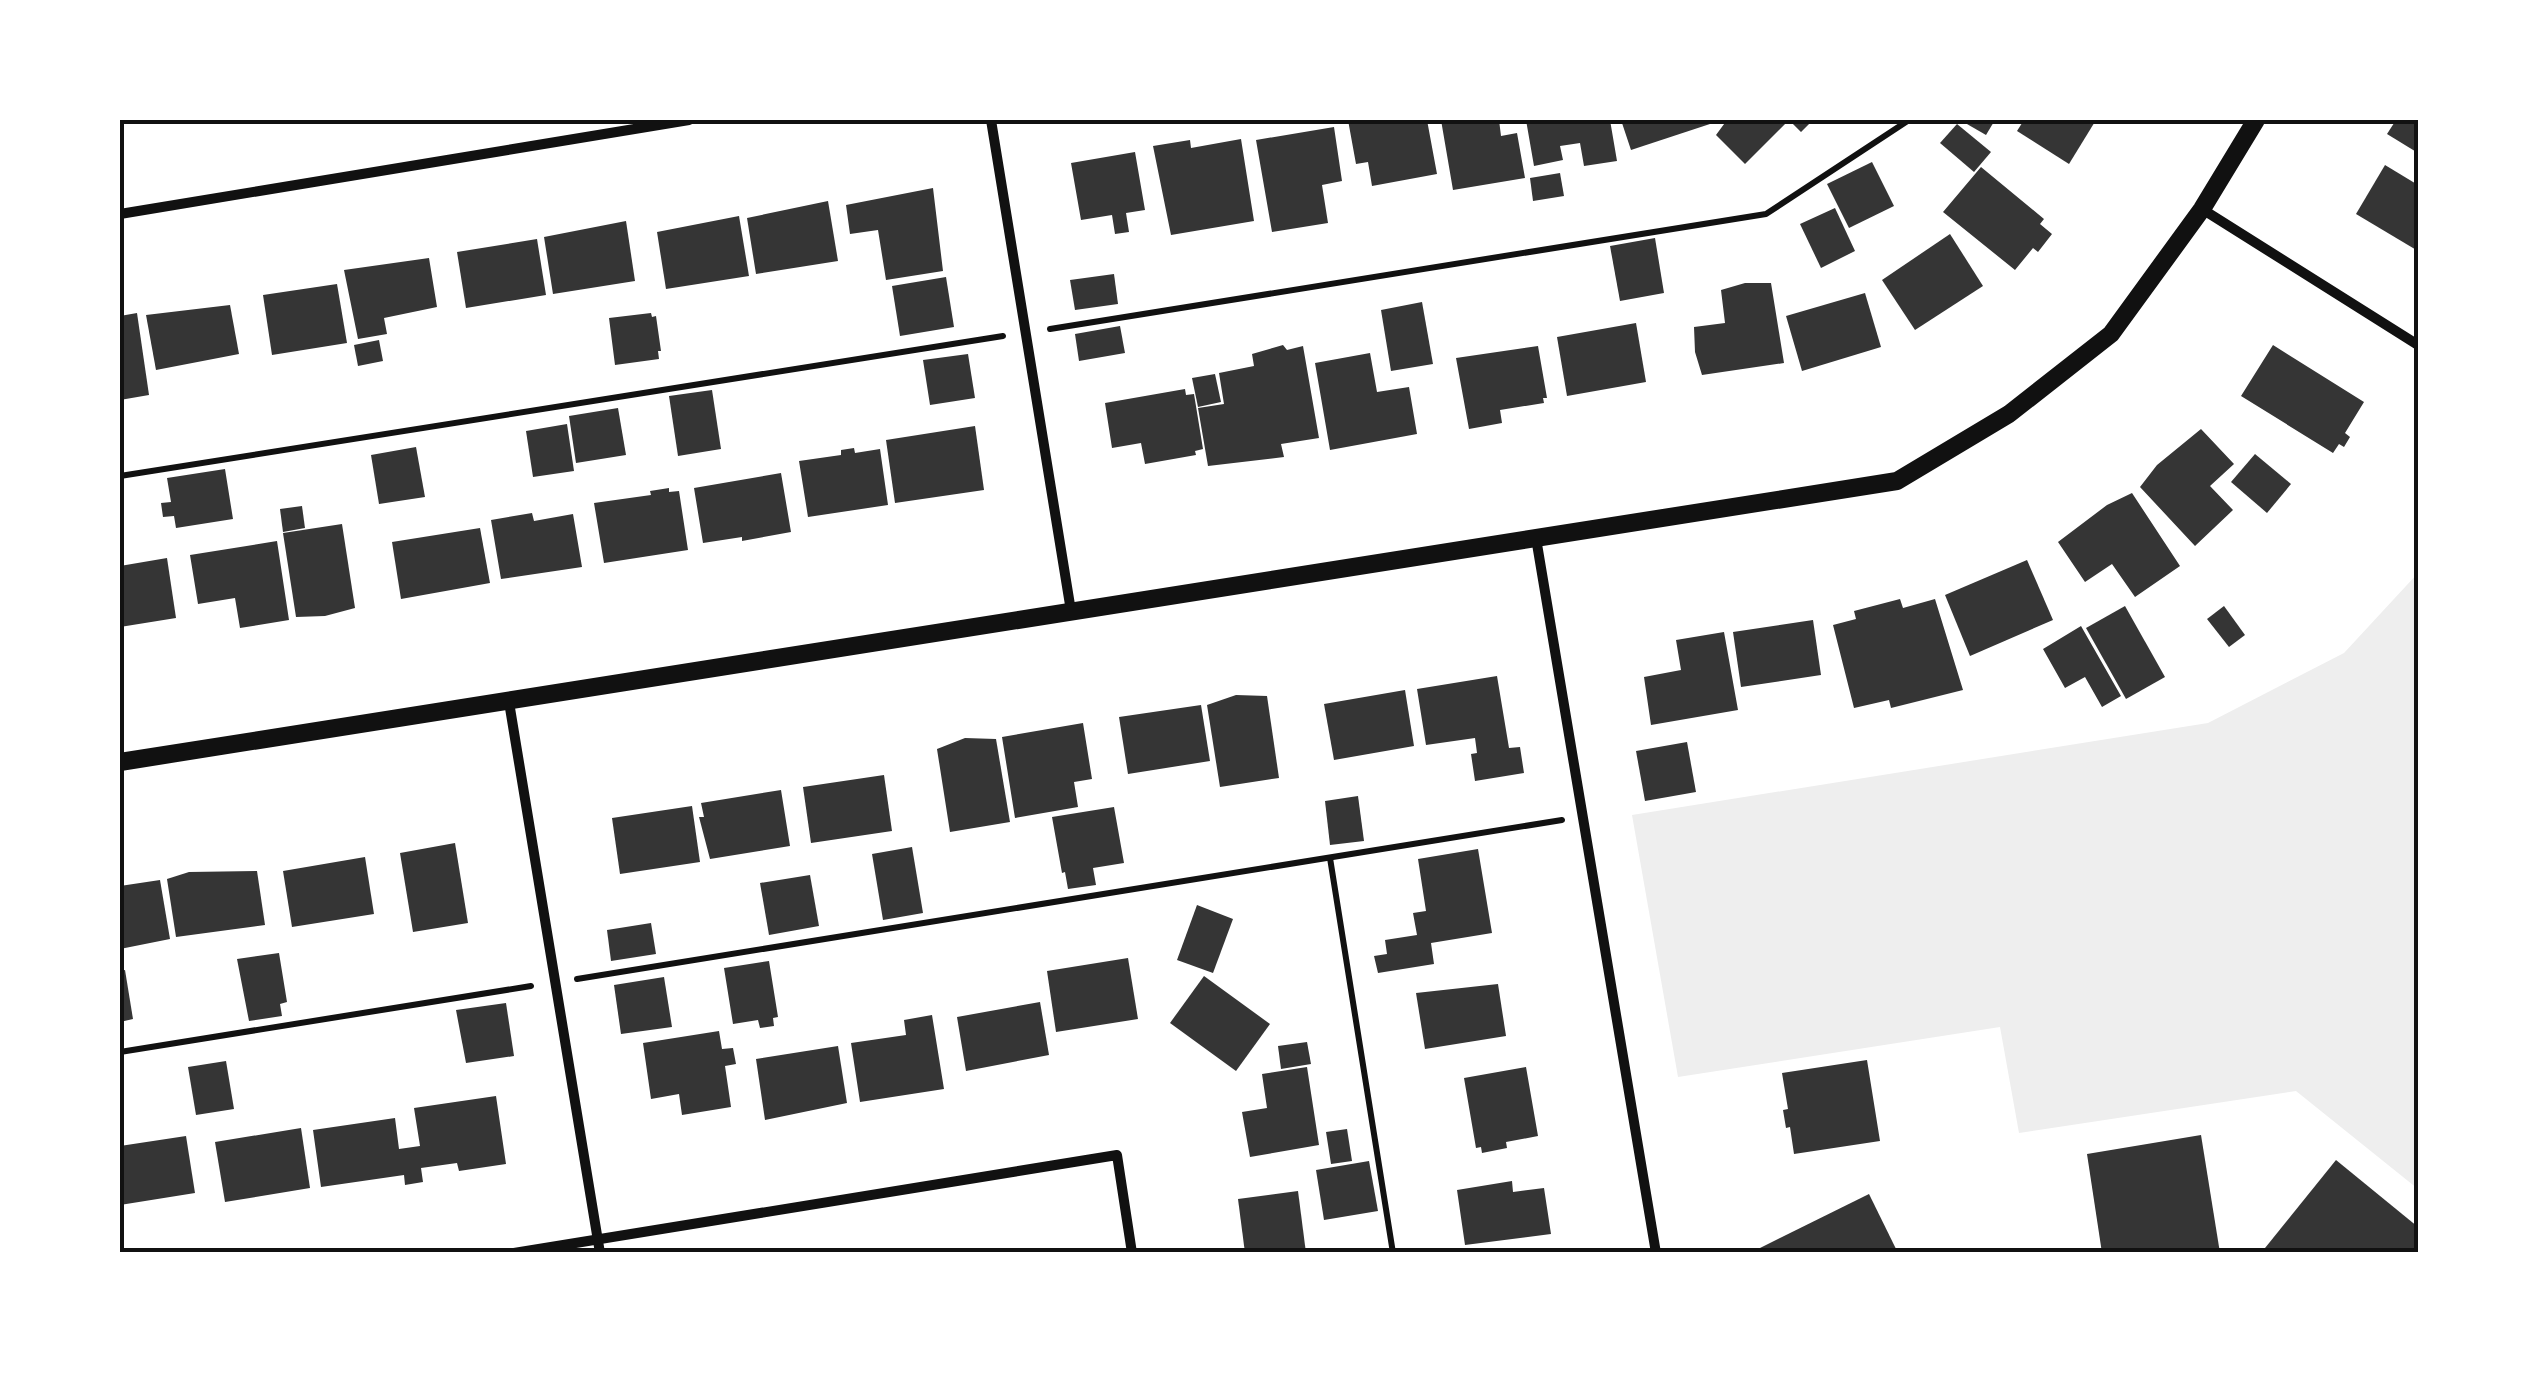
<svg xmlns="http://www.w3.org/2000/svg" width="2538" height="1373" viewBox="0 0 2538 1373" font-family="'Source Serif 4',serif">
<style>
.green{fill:#eee}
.building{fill:#353535}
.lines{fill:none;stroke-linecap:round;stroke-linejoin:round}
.path{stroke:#111;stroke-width:6}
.minor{stroke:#111;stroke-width:10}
.tertiary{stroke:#111;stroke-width:18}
.neatline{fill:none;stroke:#111;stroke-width:4}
</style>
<rect width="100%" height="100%" fill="#fff"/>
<polygon class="green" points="2418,573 2418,1189 2296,1091 2019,1133 2000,1027 1678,1077 1632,815 2208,723 2344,653"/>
<g class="building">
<polygon points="1348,120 1427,120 1437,174 1372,186 1368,162 1356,164"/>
<polygon points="1441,120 1499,120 1501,136 1517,133 1525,178 1453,190"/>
<polygon points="1526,120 1610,120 1617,161 1584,166 1580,143 1560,146 1563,160 1534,166"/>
<polygon points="1621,120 1712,120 1713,123 1631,150"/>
<polygon points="1727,120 1813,120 1801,132 1789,120 1745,164 1716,135"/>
<polygon points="1960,120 1995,120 1986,135"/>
<polygon points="2024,120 2096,120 2069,164 2017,131"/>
<polygon points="2396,120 2418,120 2418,153 2387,134"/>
<polygon points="1957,124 1991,152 1974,172 1940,143"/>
<polygon points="1334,127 1342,181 1322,185 1328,223 1272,232 1256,140"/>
<polygon points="1241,139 1254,221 1171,235 1153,146 1190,140 1191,148"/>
<polygon points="1135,152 1145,210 1126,213 1129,232 1115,234 1112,215 1081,220 1071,163"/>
<polygon points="1872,162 1894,206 1849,228 1827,184"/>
<polygon points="2385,165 2418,185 2418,251 2356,214"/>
<polygon points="1981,167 2044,219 2040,224 2052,234 2038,252 2033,248 2015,270 1943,212"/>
<polygon points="1560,173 1564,196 1533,201 1530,178"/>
<polygon points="933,188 943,271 886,280 878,230 850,234 846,205"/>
<polygon points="828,201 838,261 756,274 747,218"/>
<polygon points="1835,208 1855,251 1821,268 1800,224"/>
<polygon points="739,216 749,276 666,289 657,232"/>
<polygon points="626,221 635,281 553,294 544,237"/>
<polygon points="1950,234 1983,286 1915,330 1882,280"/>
<polygon points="1655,238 1664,293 1620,301 1610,246"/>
<polygon points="537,239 546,295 466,308 457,252"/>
<polygon points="429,258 437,307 384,318 387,334 358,339 344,270"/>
<polygon points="1114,274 1118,304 1075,310 1070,280"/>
<polygon points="946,277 954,327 900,336 892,286"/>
<polygon points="1745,283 1771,283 1784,363 1702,375 1695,352 1694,327 1725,323 1721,290"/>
<polygon points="337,284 347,343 272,355 263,295"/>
<polygon points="1865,293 1881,347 1802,371 1786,316"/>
<polygon points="1422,302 1433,364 1391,371 1381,310"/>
<polygon points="230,305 239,354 156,370 146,315"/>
<polygon points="137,313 149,395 120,400 120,316"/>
<polygon points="651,313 652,317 656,316 661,351 658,351 659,359 615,365 609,318"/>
<polygon points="1636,323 1646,382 1567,396 1557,337"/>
<polygon points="1120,326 1125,353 1079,361 1075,334"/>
<polygon points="379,340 383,361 358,366 354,345"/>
<polygon points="1283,345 1287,350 1303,346 1319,438 1281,444 1284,457 1208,466 1198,408 1224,404 1219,373 1254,366 1252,354"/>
<polygon points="2273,345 2364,402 2345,433 2350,437 2344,447 2339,444 2333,453 2241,396"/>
<polygon points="1538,346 1547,398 1543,398 1544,403 1500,410 1502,423 1469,429 1456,358"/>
<polygon points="1370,353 1377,392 1409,387 1417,434 1330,450 1315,363"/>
<polygon points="968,354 975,398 930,405 923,360"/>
<polygon points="1215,374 1221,402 1198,407 1192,378"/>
<polygon points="1185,389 1186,395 1194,394 1203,449 1195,451 1196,455 1145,464 1141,443 1112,448 1105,403"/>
<polygon points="712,390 721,449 678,456 669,396"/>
<polygon points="618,408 626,455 576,463 569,416"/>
<polygon points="567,424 574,471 533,477 526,431"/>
<polygon points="975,426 984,490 895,503 886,440"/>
<polygon points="2201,429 2234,464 2210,486 2233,510 2195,546 2140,487 2157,465"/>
<polygon points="416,447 425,497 379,504 371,455"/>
<polygon points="854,448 855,453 880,449 888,505 808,517 799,461 841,455 841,450"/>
<polygon points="2255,454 2291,484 2267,513 2231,482"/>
<polygon points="225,469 233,519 176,528 174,516 163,517 161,503 171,502 167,478"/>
<polygon points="781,473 791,532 742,541 742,537 703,543 694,488"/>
<polygon points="669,488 669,492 679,491 688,550 604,563 594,503 651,495 650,491"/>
<polygon points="2132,493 2180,566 2135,597 2112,564 2085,582 2058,542 2107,505"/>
<polygon points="302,506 305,528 283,532 280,509"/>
<polygon points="532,513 534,521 573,514 582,567 501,579 491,520"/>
<polygon points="342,524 355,608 325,616 296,617 283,533"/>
<polygon points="480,528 490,583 401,599 392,542"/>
<polygon points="277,541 289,620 240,628 235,598 198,604 190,555"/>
<polygon points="167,558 176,618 120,627 120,566"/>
<polygon points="2027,560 2053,620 1970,656 1945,595"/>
<polygon points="1900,599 1903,608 1935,599 1963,690 1891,708 1889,700 1854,708 1833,625 1856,619 1854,611"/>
<polygon points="2125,606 2165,677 2126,699 2086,628"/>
<polygon points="2224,606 2245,635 2229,647 2207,619"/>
<polygon points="1813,620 1821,675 1741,687 1733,632"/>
<polygon points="2081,626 2121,696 2102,707 2085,677 2065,688 2043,649"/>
<polygon points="1724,632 1738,710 1651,725 1644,677 1681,670 1676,640"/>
<polygon points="1497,676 1509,748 1520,747 1524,773 1475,781 1471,754 1477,753 1475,738 1426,745 1417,689"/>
<polygon points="1405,690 1414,746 1334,760 1324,704"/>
<polygon points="1236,695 1267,696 1279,778 1220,787 1207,705"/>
<polygon points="1201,705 1210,761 1128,774 1119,717"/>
<polygon points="1083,723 1092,779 1074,782 1078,807 1015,818 1002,737"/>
<polygon points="965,738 996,739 1010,822 950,832 937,749"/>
<polygon points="1687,742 1696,792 1645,801 1636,751"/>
<polygon points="884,775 892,831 811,843 803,787"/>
<polygon points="781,790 790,846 710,859 699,817 704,817 701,803"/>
<polygon points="1358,796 1364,841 1330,845 1325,801"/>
<polygon points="692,806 700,862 620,874 612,818"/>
<polygon points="1114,807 1124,863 1093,868 1096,885 1068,889 1065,872 1062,873 1052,817"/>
<polygon points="455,843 468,923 413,932 400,853"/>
<polygon points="912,847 923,913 883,920 872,854"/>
<polygon points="1478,849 1492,933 1431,943 1434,964 1378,973 1374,956 1387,954 1385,940 1417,935 1413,913 1426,911 1418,859"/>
<polygon points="365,857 374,914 292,927 283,871"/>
<polygon points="257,871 265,925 176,937 167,879 189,872"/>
<polygon points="810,875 819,926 769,935 760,883"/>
<polygon points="160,880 170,939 120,949 120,886"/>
<polygon points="1197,905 1233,919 1213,973 1177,960"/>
<polygon points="651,923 656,954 611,961 607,930"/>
<polygon points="279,953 287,1002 280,1004 282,1016 249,1021 237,959"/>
<polygon points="1128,958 1138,1019 1056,1032 1047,971"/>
<polygon points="769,961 778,1017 773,1018 774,1026 760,1028 758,1020 733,1024 724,968"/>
<polygon points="125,970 133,1019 120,1022 120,971"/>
<polygon points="1204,976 1270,1024 1236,1071 1170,1023"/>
<polygon points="664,977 672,1027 621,1034 614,985"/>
<polygon points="1498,984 1506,1036 1425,1049 1416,993"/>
<polygon points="1040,1002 1049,1055 966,1071 957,1017"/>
<polygon points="506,1003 514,1056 466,1063 456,1010"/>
<polygon points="932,1015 944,1089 860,1102 851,1043 906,1035 904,1020"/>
<polygon points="719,1031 722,1049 733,1048 736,1064 725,1066 731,1107 682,1115 679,1094 651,1099 643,1043"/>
<polygon points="1307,1042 1311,1064 1281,1069 1278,1046"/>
<polygon points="838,1046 847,1103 765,1120 756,1059"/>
<polygon points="1867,1060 1880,1141 1794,1154 1790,1127 1786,1128 1783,1110 1788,1109 1782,1073"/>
<polygon points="226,1061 234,1109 196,1115 188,1067"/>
<polygon points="1307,1067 1319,1145 1250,1157 1242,1112 1267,1108 1262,1074"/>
<polygon points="1526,1067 1538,1136 1506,1142 1507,1148 1482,1153 1481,1147 1476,1148 1464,1078"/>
<polygon points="496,1096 506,1164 459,1171 457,1163 421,1168 423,1182 405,1185 404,1175 321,1187 313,1130 395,1118 399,1149 420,1146 414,1108"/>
<polygon points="301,1128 310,1188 225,1202 215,1142"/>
<polygon points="1347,1129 1352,1161 1331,1164 1326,1132"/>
<polygon points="2201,1135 2220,1253 2102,1253 2087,1154"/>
<polygon points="186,1136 195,1193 120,1205 120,1146"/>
<polygon points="2336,1160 2418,1227 2418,1245 2412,1253 2261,1253"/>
<polygon points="1369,1161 1378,1211 1324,1220 1316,1170"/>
<polygon points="1512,1181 1513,1192 1544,1188 1551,1234 1465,1245 1457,1190"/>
<polygon points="1298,1191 1306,1253 1245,1253 1238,1199"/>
<polygon points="1869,1194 1898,1253 1757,1253 1756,1250"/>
</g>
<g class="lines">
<g class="path">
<polyline points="1050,329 1766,214 1909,120"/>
<polyline points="120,476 1003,336"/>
<polyline points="1330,858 1393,1253"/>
<polyline points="577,979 1562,820"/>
<polyline points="120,1052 531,986"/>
</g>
<g class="minor">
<polyline points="991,120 1071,611"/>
<polyline points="2202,209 2418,345"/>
<polyline points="120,214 689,120"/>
<polyline points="1536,538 1656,1253"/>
<polyline points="509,702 600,1253"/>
<polyline points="514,1253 1117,1155 1132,1253"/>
</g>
<polyline class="tertiary" points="120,762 1897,481 2009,414 2111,334 2202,209 2256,120"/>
</g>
<rect width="2538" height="1373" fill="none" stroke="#ffffff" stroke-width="245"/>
<rect x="122" y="122" width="2294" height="1128" class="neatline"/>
</svg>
